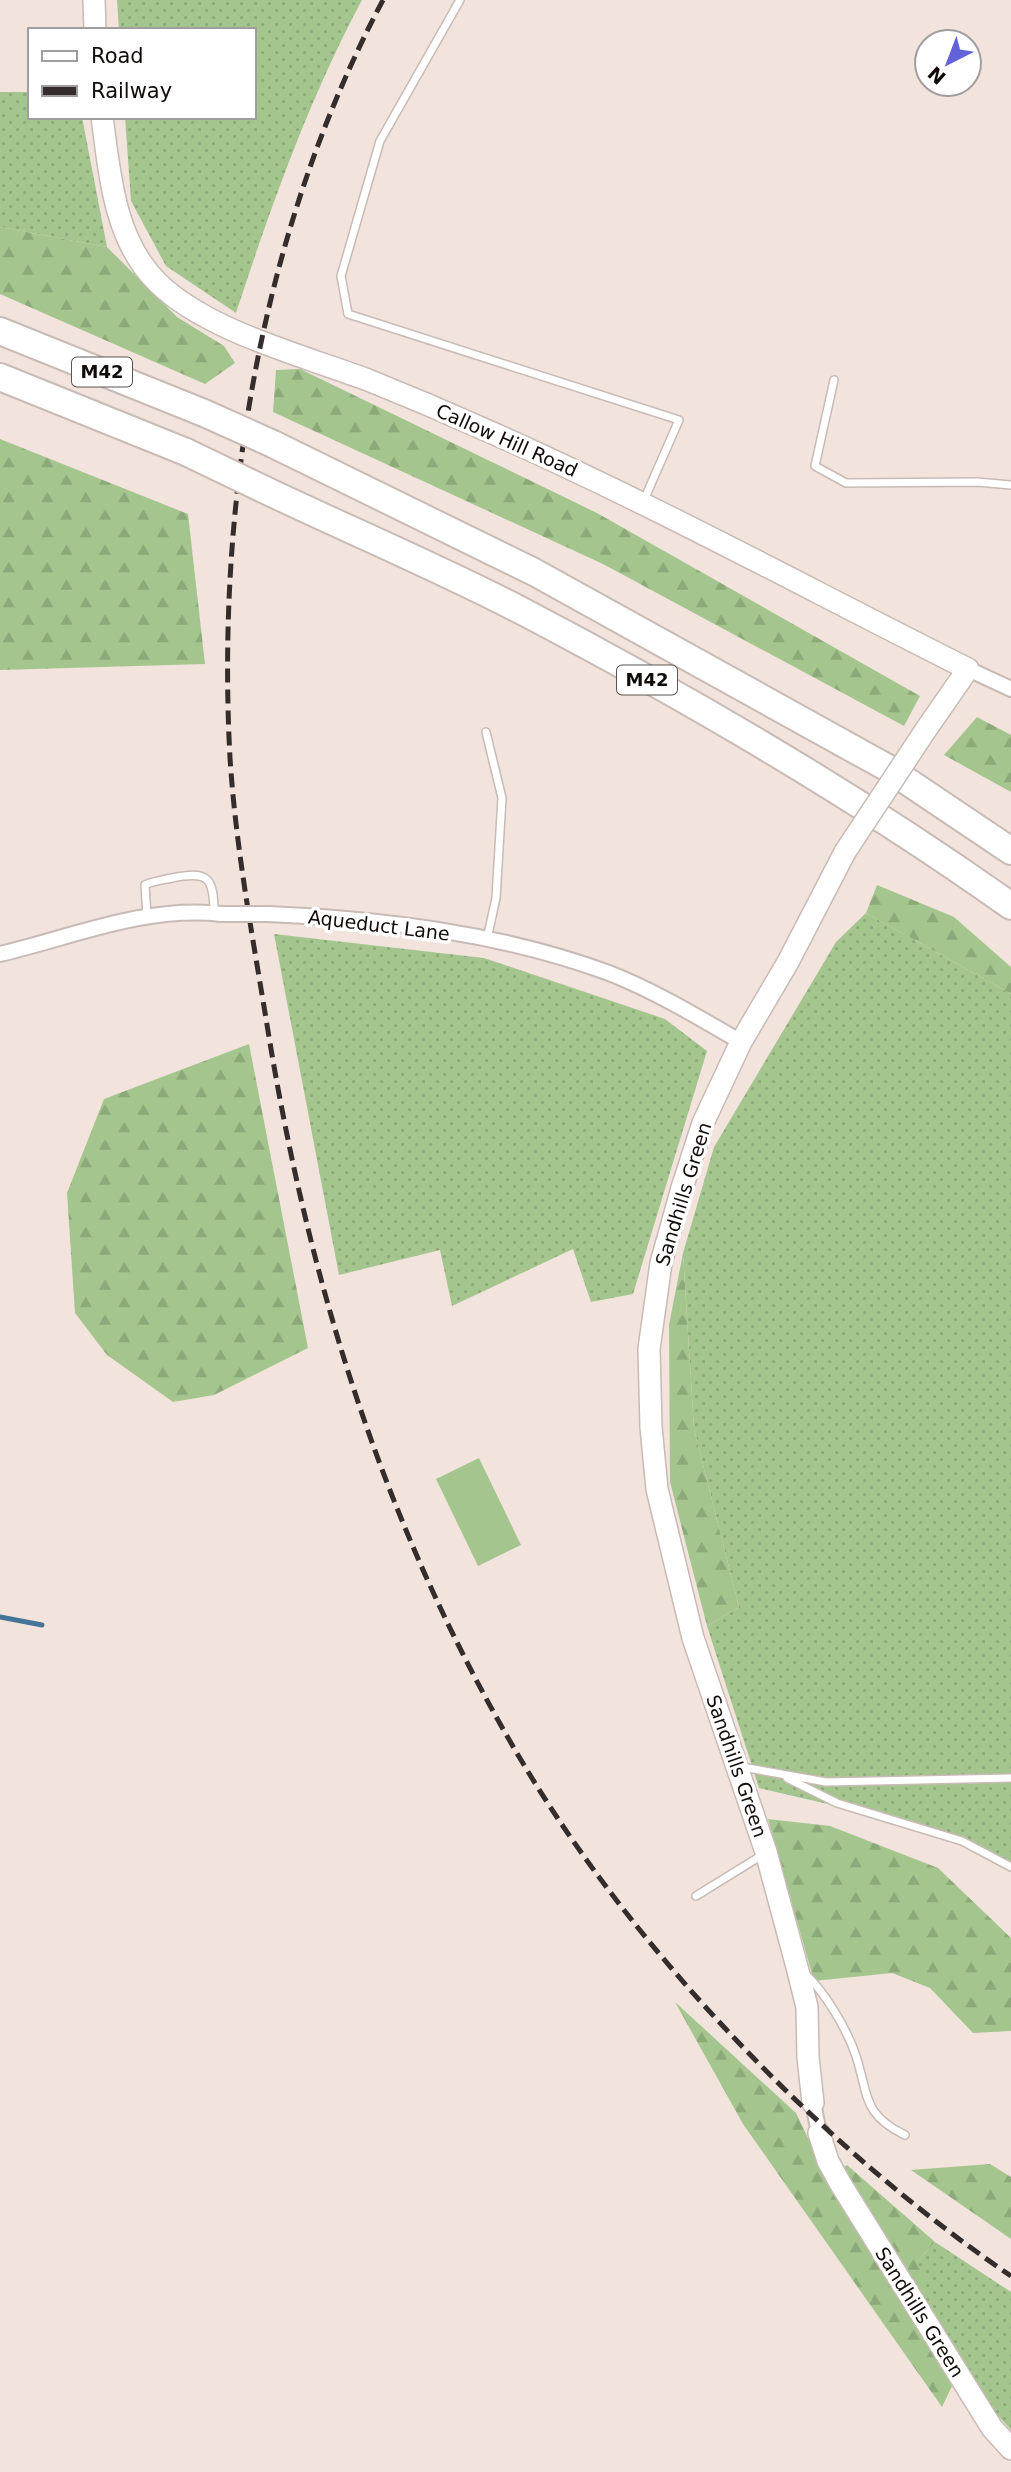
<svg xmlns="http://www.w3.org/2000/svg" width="1011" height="2472" viewBox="0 0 1011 2472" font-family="'DejaVu Sans',sans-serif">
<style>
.grass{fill:url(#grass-dots)}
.forest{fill:url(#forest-firs)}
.park{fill:#a4c68e}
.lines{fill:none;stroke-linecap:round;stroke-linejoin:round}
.stream{stroke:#447599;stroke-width:5}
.lane-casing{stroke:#c8bab5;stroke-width:10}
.street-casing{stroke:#c8bab5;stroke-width:18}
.secondary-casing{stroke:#c8bab5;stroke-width:24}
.highway-casing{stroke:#c8bab5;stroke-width:30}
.lane{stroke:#fff;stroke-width:7}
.street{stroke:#fff;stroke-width:14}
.secondary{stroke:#fff;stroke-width:21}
.highway{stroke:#fff;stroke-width:26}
.rail{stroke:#342d2b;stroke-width:5;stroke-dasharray:14 7;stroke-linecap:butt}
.street-bridge-casing{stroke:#c8bab5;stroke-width:18;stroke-linecap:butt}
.secondary-bridge-casing{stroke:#c8bab5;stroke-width:24;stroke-linecap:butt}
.highway-bridge-casing{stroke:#c8bab5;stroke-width:30;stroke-linecap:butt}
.street-bridge{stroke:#fff;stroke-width:14}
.secondary-bridge{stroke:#fff;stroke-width:21}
.highway-bridge{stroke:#fff;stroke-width:26}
.labels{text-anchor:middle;stroke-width:7;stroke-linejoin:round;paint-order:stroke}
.shield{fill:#fff;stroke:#585453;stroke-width:2}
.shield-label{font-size:18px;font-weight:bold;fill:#100b09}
.street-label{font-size:19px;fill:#100b09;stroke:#fff}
</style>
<defs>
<pattern id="grass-dots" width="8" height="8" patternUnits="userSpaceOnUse" patternTransform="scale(1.75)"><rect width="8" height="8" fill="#a4c68e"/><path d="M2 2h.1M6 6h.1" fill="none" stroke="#8ca979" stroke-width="1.8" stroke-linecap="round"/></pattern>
<pattern id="forest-firs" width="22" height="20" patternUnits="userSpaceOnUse" patternTransform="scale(1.75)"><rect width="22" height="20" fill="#a4c68e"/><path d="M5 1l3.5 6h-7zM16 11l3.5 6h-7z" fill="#8ca979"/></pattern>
</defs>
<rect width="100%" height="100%" fill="#f2e3dd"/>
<g class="grass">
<path d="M117,0h245c-53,99 -91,206 -126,313l-70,-47 -35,-65 -6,-84h129v-87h-135z"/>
<polygon points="0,92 30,92 30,117 82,117 107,247 0,227"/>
<polygon points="866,913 1011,994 1011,1865 931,1828 759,1788 707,1626 739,1607 694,1429 683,1253 714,1147 836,942"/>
<polygon points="274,934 484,958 665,1019 707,1051 633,1294 591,1302 573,1249 452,1306 440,1250 339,1275"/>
<polygon points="935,2242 1011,2292 1011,2430 992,2409 919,2296 917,2262"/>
</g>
<g class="forest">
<polygon points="0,227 107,247 177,317 224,346 235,363 205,384 0,294"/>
<polygon points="300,369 597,513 920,696 904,726 603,564 273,412 276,370"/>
<polygon points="0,439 188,514 205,664 0,670"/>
<polygon points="977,717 1011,735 1011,792 944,755"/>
<polygon points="877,885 954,917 1011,967 1011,994 866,913"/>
<polygon points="249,1044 308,1348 214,1395 173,1402 107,1355 75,1313 67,1193 104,1099"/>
<polygon points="683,1253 694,1429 739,1607 707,1626 670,1482 669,1325"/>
<polygon points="768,1819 830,1826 938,1868 1011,1938 1011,2031 973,2033 930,1988 892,1973 814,1981"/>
<polygon points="675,2002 796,2113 816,2155 952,2386 942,2407 743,2124"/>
<polygon points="990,2164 1011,2177 1011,2239 911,2170"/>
<polygon points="847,2165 935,2242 917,2262 928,2283 919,2296 841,2170"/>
</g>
<polygon class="park" points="479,1458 521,1545 478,1566 436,1479"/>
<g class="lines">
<polyline class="stream" points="0,1617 42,1625"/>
<defs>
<g id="lane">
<polyline points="460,0 380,141 341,276 348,314 679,420 644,500"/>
<polyline points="834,380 815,466 846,483 977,482 1011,485"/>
<polyline points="486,732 502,798 496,898 487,939"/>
<path d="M147,916l-2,-31c8,-4 18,-5 27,-7 35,-7 42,-2 42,35"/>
<polyline points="742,1767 826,1782 1011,1778"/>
<polyline points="787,1778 837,1803 962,1841 1011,1867"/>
<polyline points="696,1896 764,1854"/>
<path d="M803,1972c21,18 44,57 53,84 13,40 6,58 49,79"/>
</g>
<g id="street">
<polyline points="968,669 1011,689"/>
<path d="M268,914c115,5 232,19 341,59 46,18 89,44 132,69"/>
<path d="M0,954c73,-17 146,-49 222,-40"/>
<polyline points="813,2103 819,2133"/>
</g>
<g id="secondary">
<polyline points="94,0 95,30"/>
<path d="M102,117c8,58 12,123 56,166 49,48 146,73 210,97 40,16 80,33 120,51 163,72 320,158 480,238l-43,62"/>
<polyline points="813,2103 808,2057 807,2007 797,1967 766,1852 693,1638 657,1489 651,1427 649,1349 661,1263 682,1188 703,1123 741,1042 788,962 845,852"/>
<polyline points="819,2133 828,2161 840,2183 992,2428 1011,2449"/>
</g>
<g id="highway">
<polyline points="0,331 204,413"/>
<polyline points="0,377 186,452"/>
<polyline points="273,444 534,572 886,767 1011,851"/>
<path d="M263,489c86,41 174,78 259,122 168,88 334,185 489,295"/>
</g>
</defs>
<use href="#lane" class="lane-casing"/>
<use href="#street" class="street-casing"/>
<use href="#secondary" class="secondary-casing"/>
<use href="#highway" class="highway-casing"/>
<use href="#lane" class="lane"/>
<use href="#street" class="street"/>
<use href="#secondary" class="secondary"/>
<use href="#highway" class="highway"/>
<path class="rail" d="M383,0c-121,228 -167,501 -153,758 6,93 24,186 39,279 43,260 121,506 258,733 115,190 300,381 484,506"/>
<defs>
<polyline id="street-bridge" points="222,914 268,914"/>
<polyline id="secondary-bridge" points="845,852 925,731"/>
<g id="highway-bridge">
<polyline points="204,413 273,444"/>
<polyline points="186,452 263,489"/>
</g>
</defs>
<use href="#street-bridge" class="street-bridge-casing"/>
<use href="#secondary-bridge" class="secondary-bridge-casing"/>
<use href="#highway-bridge" class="highway-bridge-casing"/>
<use href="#street-bridge" class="street-bridge"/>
<use href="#secondary-bridge" class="secondary-bridge"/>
<use href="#highway-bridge" class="highway-bridge"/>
</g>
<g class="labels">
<g class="shield">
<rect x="72" y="357.5" width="60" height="29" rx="5"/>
<rect x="617" y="665.5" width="60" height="29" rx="5"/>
</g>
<g class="shield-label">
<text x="102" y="378">M42</text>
<text x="647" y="686">M42</text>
</g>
<g class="street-label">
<text transform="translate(507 440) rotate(24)" y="7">Callow Hill Road</text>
<text transform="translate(379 925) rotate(7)" y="7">Aqueduct Lane</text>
<text transform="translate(683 1194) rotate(-73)" y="7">Sandhills Green</text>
<text transform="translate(737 1766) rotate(71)" y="7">Sandhills Green</text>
<text transform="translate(920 2312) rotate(58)" y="7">Sandhills Green</text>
</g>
</g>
<rect x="28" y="28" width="228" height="91" fill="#ffffff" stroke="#9f9d9d" stroke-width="2"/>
<rect x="42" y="51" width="35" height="10" fill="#ffffff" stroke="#9f9d9d" stroke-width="2"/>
<text x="91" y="63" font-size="21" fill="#100b09">Road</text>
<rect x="42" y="86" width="35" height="10" fill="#342d2b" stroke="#9f9d9d" stroke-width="2"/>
<text x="91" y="98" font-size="21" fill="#100b09">Railway</text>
<g transform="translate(948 63) rotate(222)"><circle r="33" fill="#ffffff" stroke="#9f9d9d" stroke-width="2"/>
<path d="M0-5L12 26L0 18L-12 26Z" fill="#6263db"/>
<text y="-10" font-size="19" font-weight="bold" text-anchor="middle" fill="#100b09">N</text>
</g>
</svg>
